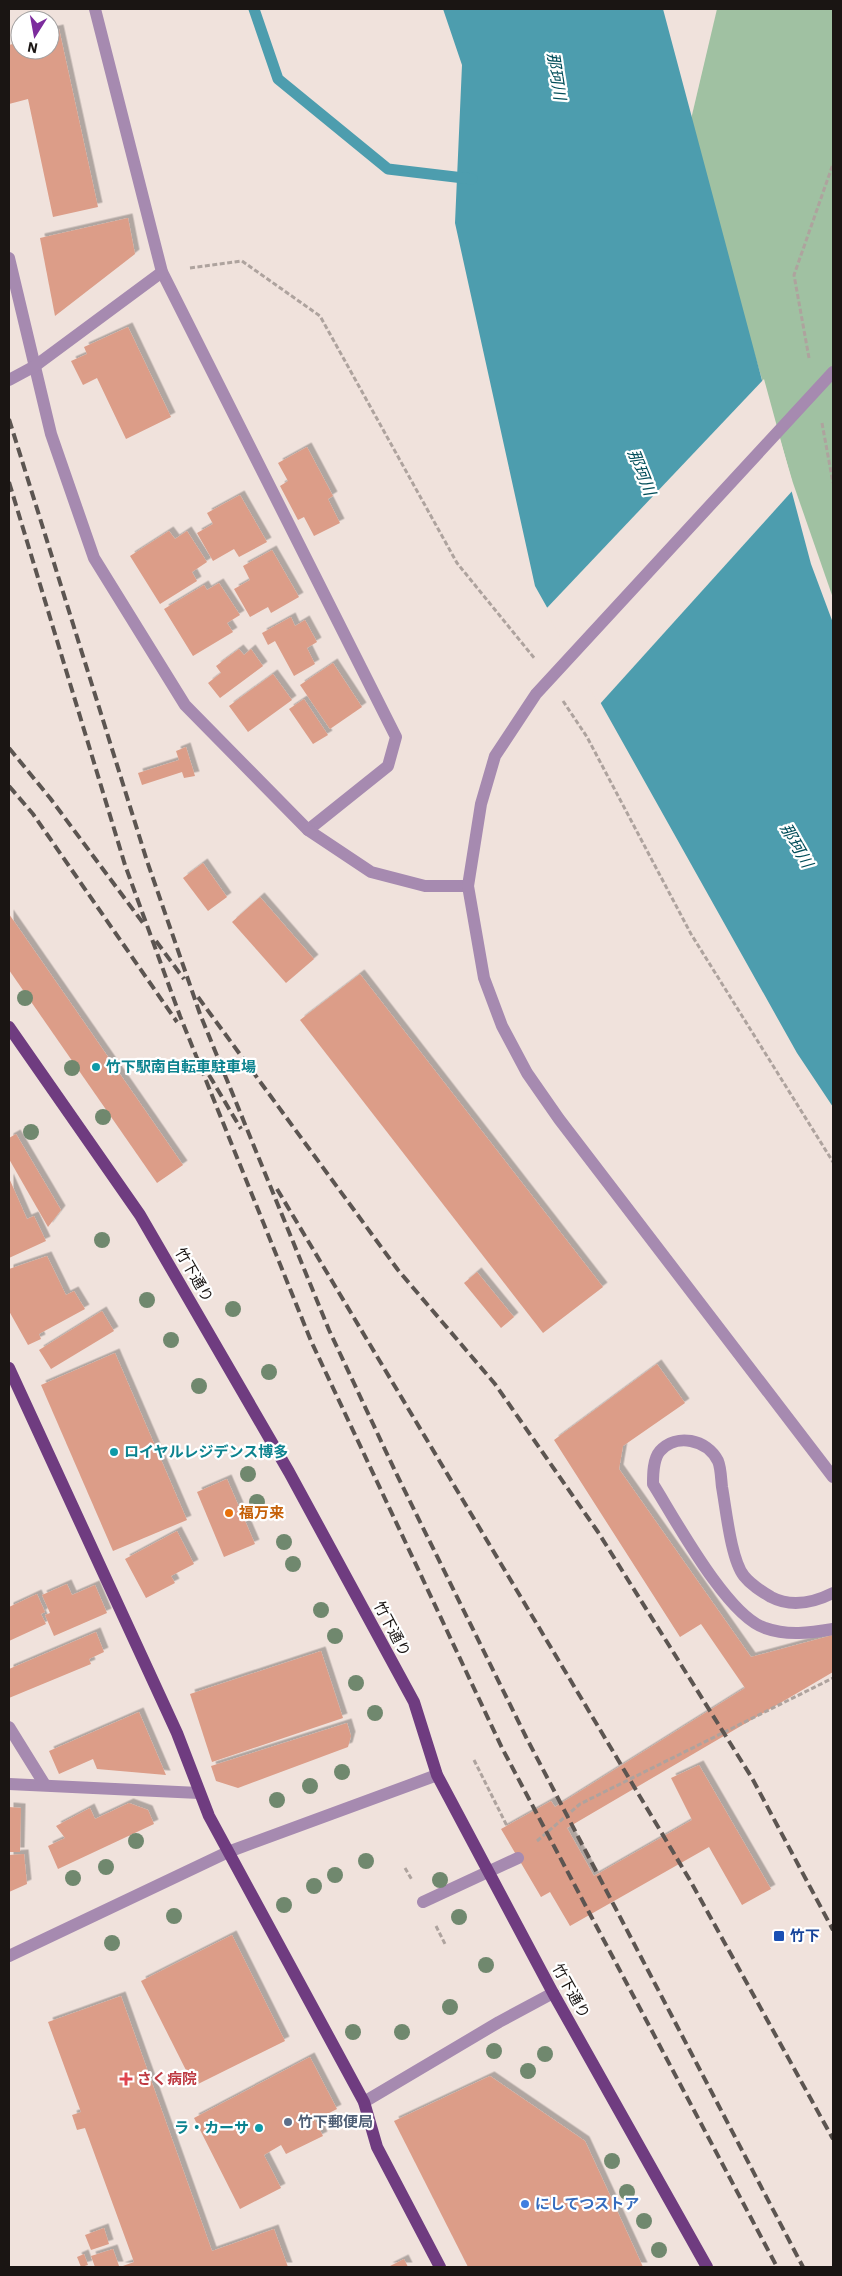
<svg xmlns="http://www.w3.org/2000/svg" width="842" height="2276" viewBox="0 0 842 2276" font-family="'IBM Plex Sans','Noto Sans JP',sans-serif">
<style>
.green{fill:#a0c1a2}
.water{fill:#4d9dae}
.pier{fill:#f0e2dc}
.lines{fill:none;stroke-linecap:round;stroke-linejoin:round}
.stream{stroke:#4d9dae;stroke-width:11}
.building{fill:#dc9d88;filter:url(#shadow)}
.path{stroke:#aea39e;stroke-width:3;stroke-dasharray:5 2.5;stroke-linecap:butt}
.minor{stroke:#a68ab0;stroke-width:12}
.major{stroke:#6f3c80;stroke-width:12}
.rail{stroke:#5c5551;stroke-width:4;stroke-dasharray:10 5;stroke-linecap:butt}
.tree{fill:#70886e}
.culture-dot{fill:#0f9aa8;stroke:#fff;stroke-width:2}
.food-dot{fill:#e8710a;stroke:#fff;stroke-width:2}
.transit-dot{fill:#1a4fb4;stroke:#fff;stroke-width:2}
.health-dot{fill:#e0444e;stroke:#fff;stroke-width:2}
.service-dot{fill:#5c6f8a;stroke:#fff;stroke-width:2}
.shop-dot{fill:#3f7fe0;stroke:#fff;stroke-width:2}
.labels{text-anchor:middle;stroke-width:4.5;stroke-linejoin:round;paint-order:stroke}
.culture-label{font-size:15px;font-weight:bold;fill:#0d838f;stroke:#fff;text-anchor:start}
.street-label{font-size:15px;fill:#1a1513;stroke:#fff}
.food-label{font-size:15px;font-weight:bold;fill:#c56008;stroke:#fff;text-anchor:start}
.transit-label{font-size:15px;font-weight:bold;fill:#164399;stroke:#fff;text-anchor:start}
.health-label{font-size:15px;font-weight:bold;fill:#be3a42;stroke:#fff;text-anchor:start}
.service-label{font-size:15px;font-weight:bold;fill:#4e5e75;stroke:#fff;text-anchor:start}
.shop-label{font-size:15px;font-weight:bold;fill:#366cbe;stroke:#fff;text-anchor:start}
.water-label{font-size:16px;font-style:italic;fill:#014d59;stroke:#fff}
</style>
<defs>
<filter id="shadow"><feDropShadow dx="4.5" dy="-4.5" stdDeviation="0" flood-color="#0004"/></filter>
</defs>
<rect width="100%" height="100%" fill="#f0e2dc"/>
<polygon class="green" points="717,9 833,9 833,598 793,483 688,132"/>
<polygon class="water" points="443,9 663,9 811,564 833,623 833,1107 797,1053 535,586 455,223 462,65"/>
<polygon class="pier" points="764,379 794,489 599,705 545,610"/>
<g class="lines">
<polyline class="stream" points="254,9 278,79 388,169 472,179"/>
</g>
<g class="building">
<polygon points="59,29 98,207 53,217 28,99 9,104 9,45 20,42 20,50 50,50 50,31"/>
<polygon points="128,218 135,254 55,316 40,238"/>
<polygon points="128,327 171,417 126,439 97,378 83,385 71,361 87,354 84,347"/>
<polygon points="307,447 333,496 328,499 340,523 314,536 304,517 298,520 280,486 288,481 278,463"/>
<polygon points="240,495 267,542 239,557 234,549 213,561 197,533 213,524 207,513"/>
<polygon points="169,531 175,539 187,531 207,562 192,572 197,581 160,604 130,556"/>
<polygon points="272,550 299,597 271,613 268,607 250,617 234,589 250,580 243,566"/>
<polygon points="219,583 240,615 227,623 233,632 193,656 164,609 204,585 207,590"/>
<polygon points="291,617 295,626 305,620 317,642 307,648 315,664 294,676 275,641 268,645 262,633"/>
<polygon points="239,649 244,655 251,649 263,666 220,698 208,683 221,673 216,666"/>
<polygon points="333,663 362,707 330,729 300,685"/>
<polygon points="273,674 292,700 248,732 229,706"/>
<polygon points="304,699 328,735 313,744 289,709"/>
<polygon points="186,747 195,776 184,778 182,772 142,785 138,773 179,760 176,751"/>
<polygon points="203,863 227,897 208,911 183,878"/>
<polygon points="260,897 314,959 286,983 232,922"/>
<polygon points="9,914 183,1165 157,1183 9,970"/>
<polygon points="360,974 603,1287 543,1333 300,1020"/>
<polygon points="16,1134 61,1210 48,1227 9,1159 9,1138"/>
<polygon points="9,1178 27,1219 34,1216 46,1241 9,1258"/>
<polygon points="47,1256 66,1295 74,1291 85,1309 39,1334 41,1339 28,1345 9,1311 9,1269"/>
<polygon points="477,1272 514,1317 501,1328 464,1283"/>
<polygon points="102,1311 114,1331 51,1369 39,1350"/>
<polygon points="115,1353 187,1520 113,1551 41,1385"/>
<polygon points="657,1364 685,1403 623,1446 619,1469 751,1657 833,1635 833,1672 567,1828 594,1876 692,1820 671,1778 699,1765 771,1889 742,1905 709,1847 570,1926 550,1892 541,1897 501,1829 551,1801 555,1807 745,1688 701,1624 680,1637 554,1440"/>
<polygon points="227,1479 255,1544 224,1557 197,1492"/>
<polygon points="177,1531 194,1564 171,1576 175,1583 146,1598 125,1559"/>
<polygon points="67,1584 72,1595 95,1585 107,1613 54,1636 45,1615 50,1613 42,1595"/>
<polygon points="37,1594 45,1612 41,1614 46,1624 9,1641 9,1607"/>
<polygon points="96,1632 104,1652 89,1659 91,1664 9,1698 9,1669"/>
<polygon points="321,1651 343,1718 212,1762 190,1694"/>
<polygon points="139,1712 166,1775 97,1769 93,1759 59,1774 49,1751"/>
<polygon points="347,1723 351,1736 348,1747 238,1788 216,1781 211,1766"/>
<polygon points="129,1803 148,1810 154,1824 58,1869 48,1846 65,1838 56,1826 90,1808 95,1819"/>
<polygon points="9,1807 21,1808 20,1852 9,1852"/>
<polygon points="24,1854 27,1884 9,1892 9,1855"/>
<polygon points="232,1935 285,2041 194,2086 141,1981"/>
<polygon points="121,1996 212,2251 274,2229 288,2267 120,2267 134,2262 85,2128 77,2130 72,2115 81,2112 48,2022"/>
<polygon points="310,2057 337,2109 315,2120 323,2136 286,2154 281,2145 264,2155 281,2188 240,2209 194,2118"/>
<polygon points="490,2076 585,2141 643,2267 468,2267 394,2121"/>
<polygon points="104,2228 109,2244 91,2250 85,2235"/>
<polygon points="113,2249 119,2266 95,2267 91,2256"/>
<polygon points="84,2254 88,2265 81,2267 77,2257"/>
<polygon points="404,2259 408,2267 388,2267"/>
</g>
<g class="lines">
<g class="path">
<polyline points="190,268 242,261 320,316 457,563 535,659"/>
<polyline points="809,358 794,275 833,164"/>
<polyline points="822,423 833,483"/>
<polyline points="563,701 587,737 691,934 833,1162"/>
<polyline points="474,1760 507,1826"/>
<polyline points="537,1841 580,1804 833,1678"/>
<polyline points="405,1868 412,1880"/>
<polyline points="436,1926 446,1946"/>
</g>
<g class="minor">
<polyline points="95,9 162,272 396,737 388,766 308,830"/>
<polyline points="9,258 51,434 94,558 185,705 308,830 371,872 425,886 468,886"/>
<polyline points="833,372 536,694 495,756 481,804 468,886 484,978 502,1026 527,1073 559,1119 833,1477"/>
<polyline points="9,380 35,366 162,272"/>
<path d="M833,1593c-20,10 -41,15 -62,4 -10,-6 -20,-12 -27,-21 -13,-16 -18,-67 -22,-89 -1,-8 -1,-19 -4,-26 -11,-22 -42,-28 -58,-10 -7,8 -7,23 -7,33 22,35 74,132 112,144 22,8 45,5 68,1"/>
<polyline points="9,1727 45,1785"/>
<polyline points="9,1784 199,1793"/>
<polyline points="423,1902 518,1858"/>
<polyline points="9,1956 228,1852 437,1775"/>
<polyline points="364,2102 499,2022 553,1993"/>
</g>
<g class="major">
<polyline points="9,1027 140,1215 289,1472 414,1702 437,1775 553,1993 707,2267"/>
<polyline points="9,1368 177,1733 209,1816 364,2102 377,2147 440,2267"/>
</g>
<g class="rail">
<polyline points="9,419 147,861 200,1014 329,1330 396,1473 526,1737 803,2267"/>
<polyline points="9,482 125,865 180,1016 311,1341 502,1748 777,2267"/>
<polyline points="9,748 50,798 143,923"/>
<polyline points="9,786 33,814 177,1022"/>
<polyline points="156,941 184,979"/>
<polyline points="198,997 398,1270 495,1384 598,1532 752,1778 833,1930"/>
<polyline points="209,1075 241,1129"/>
<polyline points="277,1189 691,1882 833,2139"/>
</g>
</g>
<g class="tree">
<circle cx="25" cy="998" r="8"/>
<circle cx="72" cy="1068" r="8"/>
<circle cx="103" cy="1117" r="8"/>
<circle cx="31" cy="1132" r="8"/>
<circle cx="102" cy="1240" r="8"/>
<circle cx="147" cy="1300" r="8"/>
<circle cx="233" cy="1309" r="8"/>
<circle cx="171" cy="1340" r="8"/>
<circle cx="269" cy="1372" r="8"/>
<circle cx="199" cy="1386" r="8"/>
<circle cx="248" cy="1474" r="8"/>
<circle cx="257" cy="1502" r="8"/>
<circle cx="284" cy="1542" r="8"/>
<circle cx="293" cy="1564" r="8"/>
<circle cx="321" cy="1610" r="8"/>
<circle cx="335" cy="1636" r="8"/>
<circle cx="356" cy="1683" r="8"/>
<circle cx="375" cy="1713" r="8"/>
<circle cx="342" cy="1772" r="8"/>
<circle cx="310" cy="1786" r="8"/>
<circle cx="277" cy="1800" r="8"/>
<circle cx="136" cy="1841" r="8"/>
<circle cx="366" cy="1861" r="8"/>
<circle cx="106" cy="1867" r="8"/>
<circle cx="335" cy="1875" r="8"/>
<circle cx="73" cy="1878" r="8"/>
<circle cx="440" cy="1880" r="8"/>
<circle cx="314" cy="1886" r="8"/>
<circle cx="284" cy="1905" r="8"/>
<circle cx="174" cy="1916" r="8"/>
<circle cx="459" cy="1917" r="8"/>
<circle cx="112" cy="1943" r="8"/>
<circle cx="486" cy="1965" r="8"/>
<circle cx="450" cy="2007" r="8"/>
<circle cx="353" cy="2032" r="8"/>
<circle cx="402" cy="2032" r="8"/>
<circle cx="494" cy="2051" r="8"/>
<circle cx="545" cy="2054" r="8"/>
<circle cx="528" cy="2071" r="8"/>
<circle cx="612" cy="2161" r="8"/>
<circle cx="627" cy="2192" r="8"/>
<circle cx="644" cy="2221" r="8"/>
<circle cx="659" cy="2250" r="8"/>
</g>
<g class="culture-dot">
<circle cx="96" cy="1067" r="5"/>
<circle cx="114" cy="1452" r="5"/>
<circle cx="259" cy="2128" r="5"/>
</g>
<circle class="food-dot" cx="229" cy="1513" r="5"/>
<rect class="transit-dot" x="773" y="1930" width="12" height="12" rx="2.5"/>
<path class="health-dot" d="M123.5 2071.5h5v5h5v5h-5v5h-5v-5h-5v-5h5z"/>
<circle class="service-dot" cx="288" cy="2122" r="5"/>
<circle class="shop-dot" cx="525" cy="2204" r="5"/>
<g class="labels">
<g class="culture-label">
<text x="106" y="1072">竹下駅南自転車駐車場</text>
<text x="124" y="1457">ロイヤルレジデンス博多</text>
<text x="249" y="2133" text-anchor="end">ラ・カーサ</text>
</g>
<g class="street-label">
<text transform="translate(194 1275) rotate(60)" y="5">竹下通り</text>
<text transform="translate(392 1629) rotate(62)" y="5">竹下通り</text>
<text transform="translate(571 1991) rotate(61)" y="5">竹下通り</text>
</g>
<g class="food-label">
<text x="239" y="1518">福万来</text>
</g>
<g class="transit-label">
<text x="790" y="1941">竹下</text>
</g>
<g class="health-label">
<text x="137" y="2084">さく病院</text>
</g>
<g class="service-label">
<text x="298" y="2127">竹下郵便局</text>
</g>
<g class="shop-label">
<text x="535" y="2209">にしてつストア</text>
</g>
<g class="water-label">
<text transform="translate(557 76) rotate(81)" y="6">那珂川</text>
<text transform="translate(642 472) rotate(68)" y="6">那珂川</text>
<text transform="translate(797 845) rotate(60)" y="6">那珂川</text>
</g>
</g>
<rect width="842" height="2276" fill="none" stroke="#1a1513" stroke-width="20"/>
<g transform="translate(35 35) rotate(191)"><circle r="24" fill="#ffffff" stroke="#a3a1a1"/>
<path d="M0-4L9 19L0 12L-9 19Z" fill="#7c2c9d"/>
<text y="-8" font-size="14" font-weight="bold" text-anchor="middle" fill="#1a1513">N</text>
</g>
</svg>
